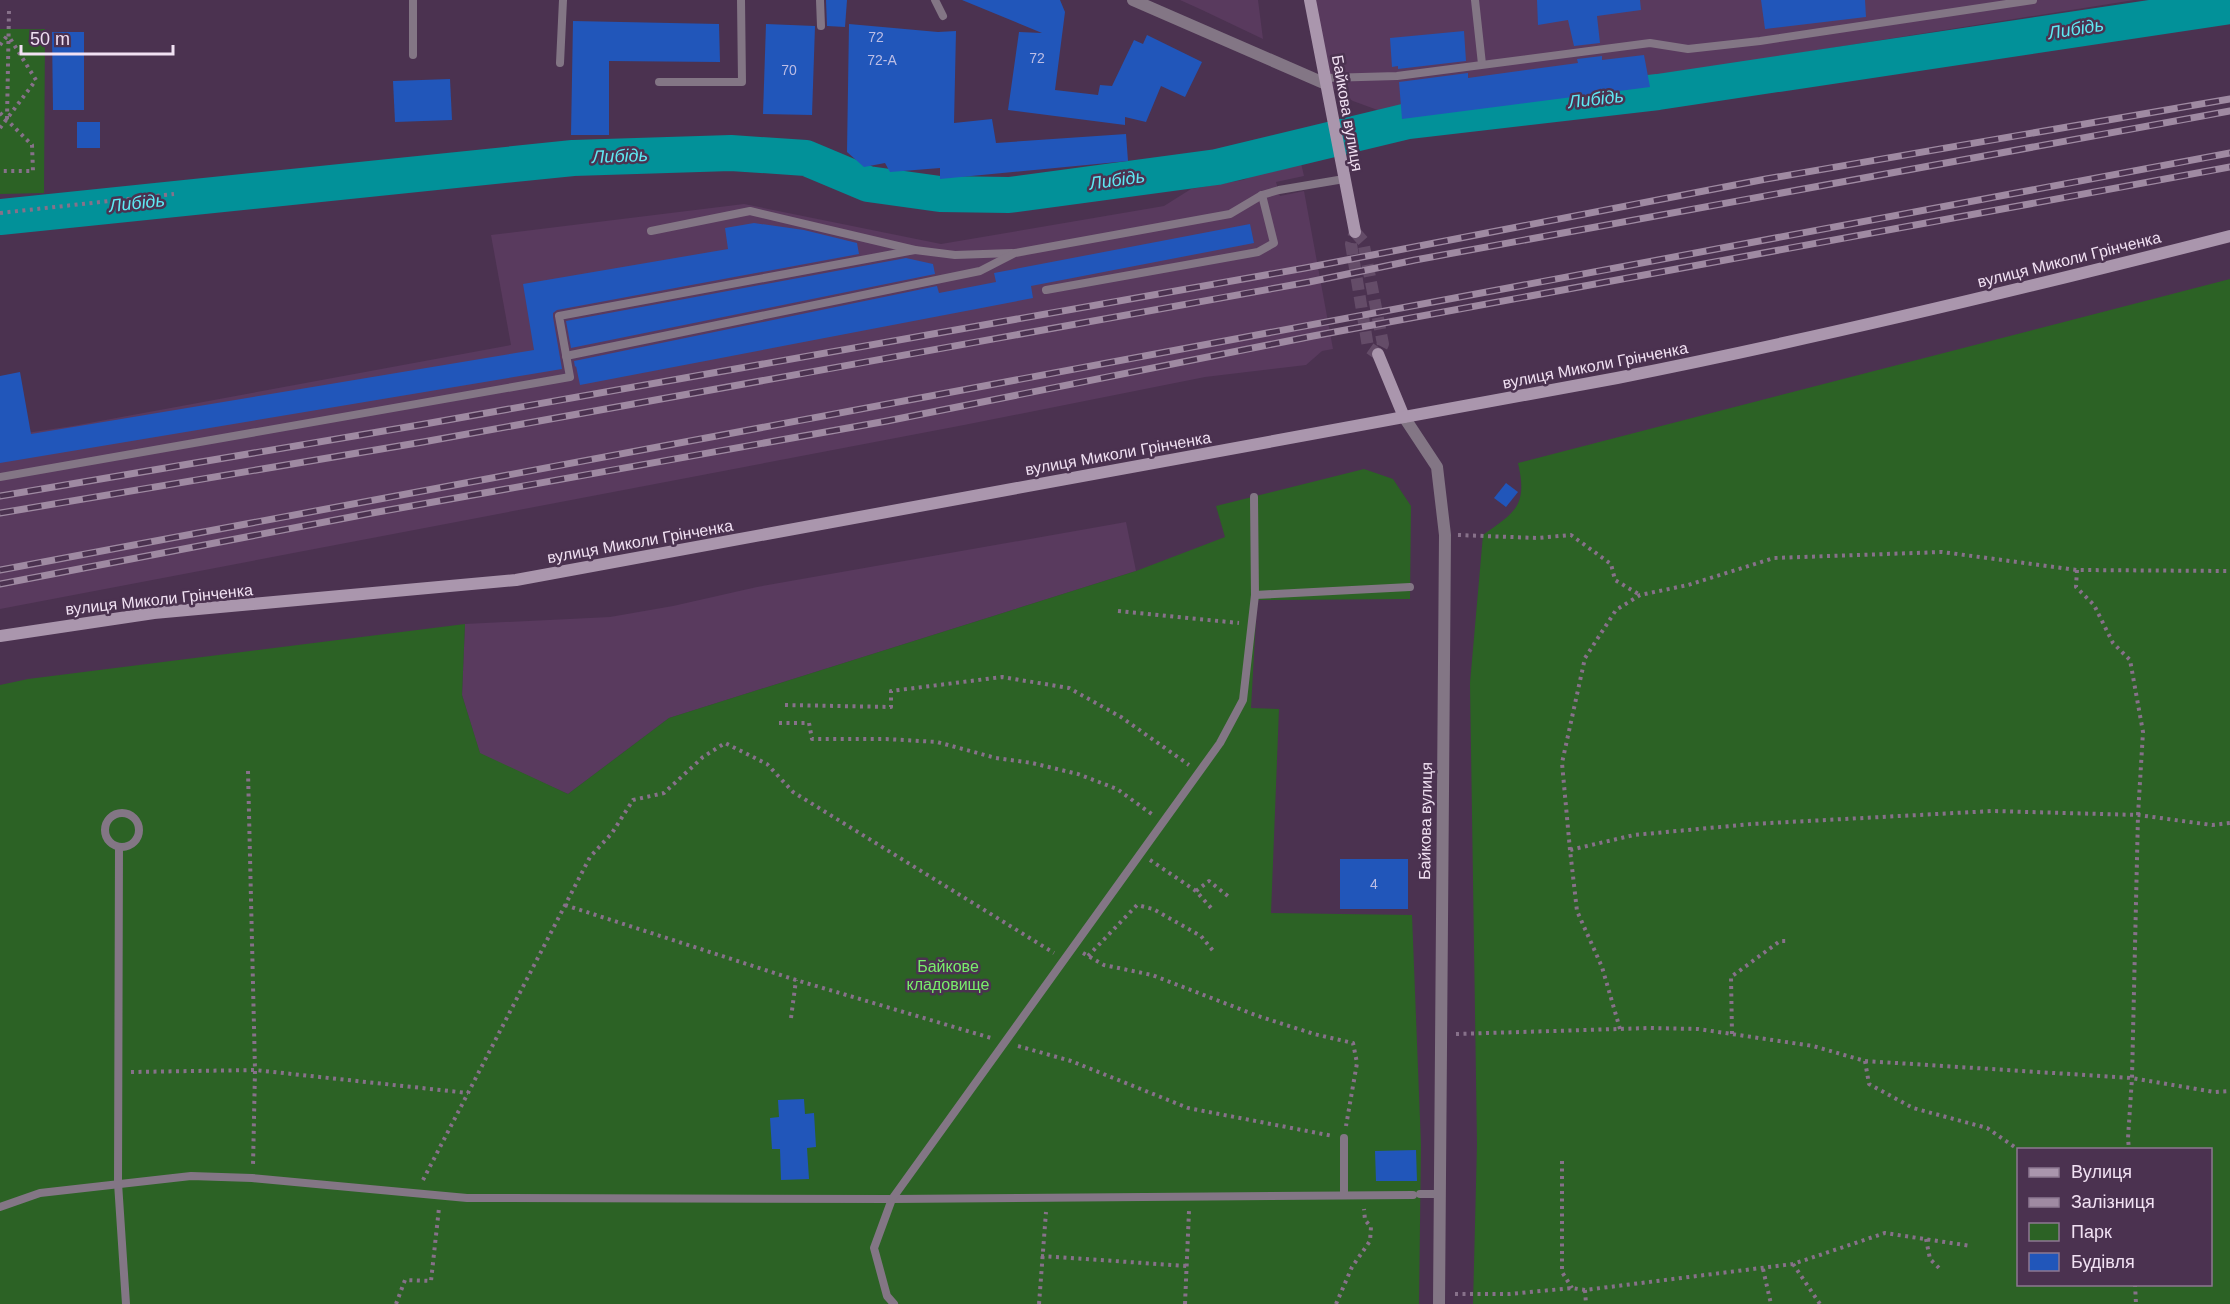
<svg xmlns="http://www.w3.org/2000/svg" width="2230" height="1304" viewBox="0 0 2230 1304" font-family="Helvetica,sans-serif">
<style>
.built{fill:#593a5e}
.green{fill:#2c6225;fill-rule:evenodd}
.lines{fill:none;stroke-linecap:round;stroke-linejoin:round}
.river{stroke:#029199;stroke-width:36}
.building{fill:#2156ba}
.secondary-tunnel{stroke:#644c68;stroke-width:12;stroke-dasharray:12 6;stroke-linecap:butt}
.path{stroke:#87718a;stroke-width:4;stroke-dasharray:3 4.5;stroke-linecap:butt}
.service{stroke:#837685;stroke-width:8}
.minor{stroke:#837685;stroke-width:12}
.secondary{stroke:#aa96ad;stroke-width:12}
.rail-casing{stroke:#9f8aa2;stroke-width:7}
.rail{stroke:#4b3250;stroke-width:4.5;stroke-dasharray:14;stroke-linecap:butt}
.labels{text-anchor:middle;stroke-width:5;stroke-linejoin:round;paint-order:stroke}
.number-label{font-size:14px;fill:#bdbee5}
.street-label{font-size:16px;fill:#f1e1f3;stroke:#4b3250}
.park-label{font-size:16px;fill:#79ed6b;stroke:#4b3250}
.water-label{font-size:18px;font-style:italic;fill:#5ee9f3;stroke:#4b3250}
</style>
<rect width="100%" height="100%" fill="#4b3250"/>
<g class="built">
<polygon points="1180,0 1258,0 1263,39 1200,9"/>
<polygon points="1310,0 2134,0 1648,77 1402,119 1353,101 1326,84"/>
<polygon points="1290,161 1301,163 1304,176 1276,182 1280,196 1304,191 1333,349 1322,351 1306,365 1205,377 964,425 0,609 0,437 73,426 511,345 491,235 744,204 941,244 1164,206 1191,189 1243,180"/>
<polygon points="1126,522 1136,571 669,718 568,794 480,754 462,695 465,624 610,617 673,606 757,587"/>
</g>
<g class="green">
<polygon points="0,29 45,29 44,193 0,194"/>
<path d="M2230,279v1025h-757l4,-160 -7,-461 13,-148c32,-23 45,-29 35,-72zM2018,1150h192v134h-192z"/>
<polygon points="1364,469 1393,479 1411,506 1410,599 1257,600 1251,708 1279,709 1271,913 1412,915 1421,1145 1419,1304 0,1304 0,685 28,679 465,624 462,695 480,753 568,794 669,718 1136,571 1225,537 1216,506"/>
</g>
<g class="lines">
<polyline class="river" points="0,217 573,158 731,153 806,158 868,184 940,194 1009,195 1217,167 1408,121 1658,92 2230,6"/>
</g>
<g class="building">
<polygon points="826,0 847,0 845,27 827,26"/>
<polygon points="962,0 1060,0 1065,12 1055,90 1098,95 1100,85 1112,86 1134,40 1143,44 1147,35 1202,62 1185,97 1161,86 1146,122 1125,117 1125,125 1008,110 1019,32 1042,33"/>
<polygon points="1537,0 1640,0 1641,10 1597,16 1600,43 1574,46 1568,20 1538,25"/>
<polygon points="1761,0 1865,0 1866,17 1765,29"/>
<polygon points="573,21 719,24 720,62 609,61 609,135 571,135"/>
<polygon points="766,24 815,26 812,115 763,114"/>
<polygon points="849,24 938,32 956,31 954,123 992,119 996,143 1126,134 1128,161 940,179 940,168 890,172 885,163 864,167 847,152"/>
<polygon points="1464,31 1466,61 1398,69 1398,66 1392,67 1390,38"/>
<polygon points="52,32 84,32 84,110 53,110"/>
<polygon points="1644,55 1650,87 1402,119 1399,82 1468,73 1468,78 1578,63 1577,59 1602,56 1602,60"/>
<polygon points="450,79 452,120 395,122 393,81"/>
<rect x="77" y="122" width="23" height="26"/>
<polygon points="754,223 804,230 857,243 859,254 557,310 553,313 553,317 562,369 0,463 0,376 20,372 31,434 534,350 523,284 728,249 725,228"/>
<polygon points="1250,224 1254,243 1031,286 1033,298 580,385 576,366 575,367 574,361 937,286 939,293 996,282 994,273"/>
<polygon points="906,258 933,264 935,274 571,348 566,321"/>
<polygon points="1506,483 1518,492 1506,507 1494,498"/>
<rect x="1340" y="859" width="68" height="50"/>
<polygon points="804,1099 805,1114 814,1113 816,1147 807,1148 809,1179 781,1180 780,1149 772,1149 770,1118 779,1117 778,1100"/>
<polygon points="1416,1150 1417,1181 1376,1181 1375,1151"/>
</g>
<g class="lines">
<polygon class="secondary-tunnel" points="1355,232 1363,241 1383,344 1378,354 1368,347 1351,244"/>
<g class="path">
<polyline points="0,45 7,36"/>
<polyline points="0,113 32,145 33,171 0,171"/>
<polyline points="7,119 9,11"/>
<polyline points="0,128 36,80 8,35"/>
<polyline points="0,213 174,194"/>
<polyline points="1458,535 1537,538 1571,535 1611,564 1615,580 1640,595"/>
<polyline points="2077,570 2076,587 2094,605 2113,643 2130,660 2143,732 2138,815 2132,1078 2128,1138 2129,1150"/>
<polyline points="1118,611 1239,623"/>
<polyline points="785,705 891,707 891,691 1002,677 1069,688 1121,717 1189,765"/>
<polyline points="779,723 809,723 812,739 886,739 937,742 996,758 1032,763 1078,774 1117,789 1153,815"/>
<polyline points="248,771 255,1070 253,1166"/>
<polyline points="1570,850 1562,763 1585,658 1616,610 1640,595 1688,585 1774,558 1942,552 2077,570 2230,571"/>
<polyline points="1150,860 1196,891 1212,909"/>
<polyline points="1196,891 1209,881 1229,897"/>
<polyline points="565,905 796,980 991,1038"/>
<polyline points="1083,953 1104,965 1152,975 1258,1016 1314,1034 1353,1043 1357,1063 1346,1126"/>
<polyline points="1088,956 1137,905 1153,909 1201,936 1214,952"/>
<polyline points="791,1018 796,980"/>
<polyline points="1620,1029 1602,967 1577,911 1570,850 1634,835 1752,824 1992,811 2138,815 2212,825 2230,823"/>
<polyline points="1456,1034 1650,1028 1698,1029 1813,1046 1865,1061 2132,1078 2214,1092 2230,1091"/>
<polyline points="1732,1034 1731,977 1780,941 1789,941"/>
<polyline points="1018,1046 1071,1061 1188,1108 1333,1136"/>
<polyline points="1865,1061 1869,1084 1913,1108 1987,1128 2019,1150"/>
<polyline points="131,1072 255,1070 468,1093"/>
<polyline points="1562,1161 1562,1272 1572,1288"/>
<polyline points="423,1180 590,857 612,833 633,800 664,793 703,757 725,743 767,764 793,792 1054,953"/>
<polyline points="1926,1239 1930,1259 1939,1268"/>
<polyline points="1041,1256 1187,1266"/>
<polyline points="1793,1264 1820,1304"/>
<polyline points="1763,1269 1771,1304"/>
<polyline points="2135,1284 2136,1304"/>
<polyline points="1585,1290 1586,1304"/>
<polyline points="1455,1294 1510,1294 1572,1288 1585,1290 1793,1264 1885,1233 1971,1246"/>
<polyline points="396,1304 405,1280 431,1281 439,1208"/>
<polyline points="1039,1304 1046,1212"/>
<polyline points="1185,1304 1189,1211"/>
<polyline points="1336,1304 1352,1267 1370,1241 1371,1227 1365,1220 1364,1209"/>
</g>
<g class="service">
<polyline points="820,0 821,26"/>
<polyline points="935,0 943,16"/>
<polyline points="1475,0 1482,64"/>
<polyline points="413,55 413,0"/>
<polyline points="560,63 563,0"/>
<polyline points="1326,78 1397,76 1650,43 1688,49 1760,41 2033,0"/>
<polyline points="659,82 742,82 741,0"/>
<polyline points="651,231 750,211 915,250 955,255 1012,253"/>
<polyline points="1046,290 1258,252 1274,243 1262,195"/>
<polyline points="566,356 980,271 1015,253 1230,214 1262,195 1279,190 1344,179"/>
<polyline points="0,477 570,377 559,316 915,250"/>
<polyline points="1255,595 1410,587"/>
<circle cx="122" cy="830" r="17"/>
<polyline points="119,847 118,1183 126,1304"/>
<polyline points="1344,1138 1344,1195"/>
<polyline points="1420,1194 1441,1194"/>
<polyline points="0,1207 40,1193 191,1176 252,1178 467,1198 892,1199 1413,1195"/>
<polyline points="894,1304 887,1296 874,1248 892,1199 1220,743 1243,700 1255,595 1254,497"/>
</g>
<g class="minor">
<polyline points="1133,0 1326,84"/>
<polyline points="1404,417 1437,467 1445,535 1439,1304"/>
</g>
<g class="secondary">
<polyline points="1310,0 1355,232"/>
<polyline points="1378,354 1404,417"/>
<path d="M0,636l154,-23 362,-33 1101,-202c206,-41 410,-90 613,-142"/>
</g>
<defs>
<g id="rail">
<polyline points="0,496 419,425 1305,268 1766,179 2230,99"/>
<polyline points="0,513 423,442 1309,282 1415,260 2230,111"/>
<polyline points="0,570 2230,153"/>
<polyline points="0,584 372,513 887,421 1313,336 2230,167"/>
</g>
</defs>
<use href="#rail" class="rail-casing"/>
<use href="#rail" class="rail"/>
</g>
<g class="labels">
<g class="number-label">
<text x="876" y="42">72</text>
<text x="1037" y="63">72</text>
<text x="882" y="65">72-А</text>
<text x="789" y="75">70</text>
<text x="1374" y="889">4</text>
</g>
<g class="street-label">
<text transform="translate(1348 113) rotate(80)" y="6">Байкова вулиця</text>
<text transform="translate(2069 259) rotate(-14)" y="6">вулиця Миколи Грінченка</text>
<text transform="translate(1595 365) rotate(-11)" y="6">вулиця Миколи Грінченка</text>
<text transform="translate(1118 453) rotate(-10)" y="6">вулиця Миколи Грінченка</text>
<text transform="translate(640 541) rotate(-10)" y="6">вулиця Миколи Грінченка</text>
<text transform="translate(159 599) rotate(-6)" y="6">вулиця Миколи Грінченка</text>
<text transform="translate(1425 821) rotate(-89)" y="6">Байкова вулиця</text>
</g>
<g class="park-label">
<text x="948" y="972">Байкове<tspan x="948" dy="18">кладовище</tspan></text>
</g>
<g class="water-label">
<text transform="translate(2076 29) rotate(-9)" y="6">Либідь</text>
<text transform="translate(1596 99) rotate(-7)" y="6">Либідь</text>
<text transform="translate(620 156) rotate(-2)" y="6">Либідь</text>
<text transform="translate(1117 180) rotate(-8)" y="6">Либідь</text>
<text transform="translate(137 203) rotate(-6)" y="6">Либідь</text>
</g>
</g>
<rect x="2017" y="1148" width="195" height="138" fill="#4b3250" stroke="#8d7891" stroke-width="1.5"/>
<rect x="2029" y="1168" width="30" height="9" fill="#aa96ad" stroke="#8d7891" stroke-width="1.5"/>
<text x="2071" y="1178" font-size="18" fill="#f1e1f3">Вулиця</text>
<rect x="2029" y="1198" width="30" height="9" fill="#9f8aa2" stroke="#8d7891" stroke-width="1.5"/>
<text x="2071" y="1208" font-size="18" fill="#f1e1f3">Залізниця</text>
<rect x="2029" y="1223" width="30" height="18" fill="#2c6225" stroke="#8d7891" stroke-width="1.5"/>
<text x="2071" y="1238" font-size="18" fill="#f1e1f3">Парк</text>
<rect x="2029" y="1253" width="30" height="18" fill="#2156ba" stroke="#8d7891" stroke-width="1.5"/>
<text x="2071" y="1268" font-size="18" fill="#f1e1f3">Будівля</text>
<path d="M21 45v9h152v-9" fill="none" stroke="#f1e1f3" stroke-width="3"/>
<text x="30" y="45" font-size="18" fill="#f1e1f3" stroke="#4b3250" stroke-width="4.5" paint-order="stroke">50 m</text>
</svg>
